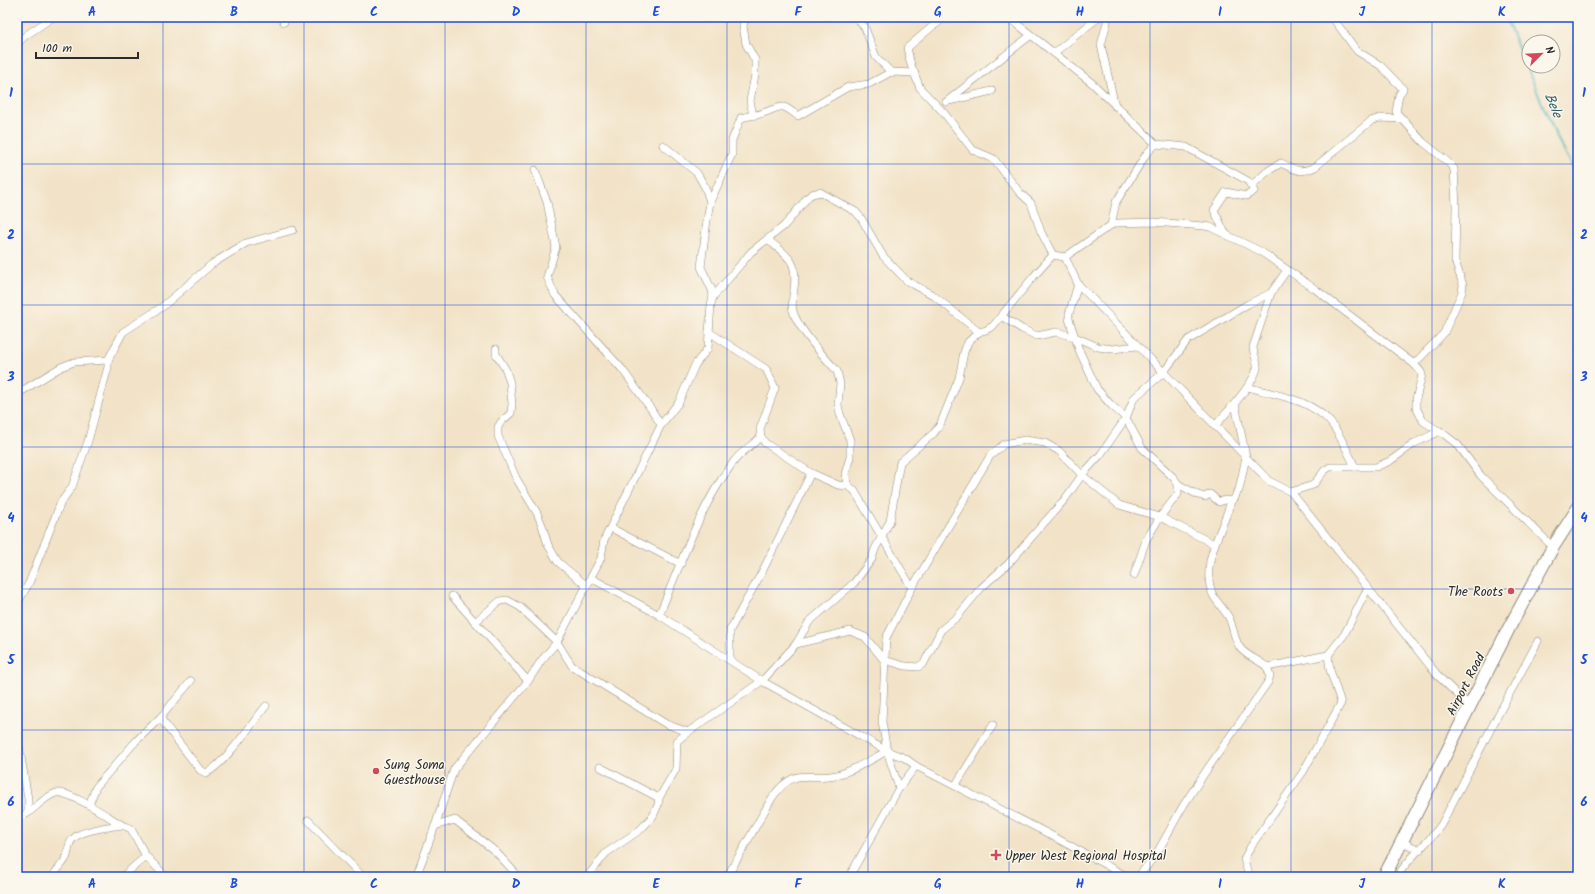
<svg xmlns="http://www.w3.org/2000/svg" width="1595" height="894" viewBox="0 0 1595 894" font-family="Kalam,sans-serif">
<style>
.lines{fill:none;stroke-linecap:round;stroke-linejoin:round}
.stream{stroke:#3cadb6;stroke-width:2}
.minor-casing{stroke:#8e877a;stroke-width:8}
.trunk-casing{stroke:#8e877a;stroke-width:14}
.minor{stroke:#fff;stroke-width:7}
.trunk{stroke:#fff;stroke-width:12}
.grid{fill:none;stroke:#1d4ed8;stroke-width:1;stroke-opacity:0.55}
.poi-dot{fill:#d1495b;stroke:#fbf7ec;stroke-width:1.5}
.labels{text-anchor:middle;stroke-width:3;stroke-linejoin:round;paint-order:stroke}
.poi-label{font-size:13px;fill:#2b2b2b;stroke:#fbf7ec;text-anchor:start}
.street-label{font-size:13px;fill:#2b2b2b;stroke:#fbf7ec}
.water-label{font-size:14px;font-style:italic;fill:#325f63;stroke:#fbf7ec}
.neatline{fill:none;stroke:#1d4ed8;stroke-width:1.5}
.grid-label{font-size:13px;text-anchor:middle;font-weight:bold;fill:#1d4ed8}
</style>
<rect width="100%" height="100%" fill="#fbf7ec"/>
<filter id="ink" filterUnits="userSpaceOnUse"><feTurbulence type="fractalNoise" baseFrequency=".025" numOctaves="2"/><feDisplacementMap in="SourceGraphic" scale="8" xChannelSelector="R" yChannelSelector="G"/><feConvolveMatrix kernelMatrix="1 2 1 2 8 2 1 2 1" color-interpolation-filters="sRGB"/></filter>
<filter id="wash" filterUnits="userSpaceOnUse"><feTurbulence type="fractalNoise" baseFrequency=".012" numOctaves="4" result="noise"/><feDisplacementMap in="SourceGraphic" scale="16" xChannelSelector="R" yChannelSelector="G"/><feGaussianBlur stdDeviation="0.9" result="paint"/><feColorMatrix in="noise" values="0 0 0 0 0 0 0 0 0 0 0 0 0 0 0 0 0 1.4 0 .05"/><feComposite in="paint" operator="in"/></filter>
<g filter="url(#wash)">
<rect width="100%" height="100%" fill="#f2e3c8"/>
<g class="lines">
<polyline class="stream" points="1505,17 1557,138 1578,176"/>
</g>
</g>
<g filter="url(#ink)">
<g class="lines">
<defs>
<g id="minor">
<polyline points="281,17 284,22"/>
<path d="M745,17l-2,9 3,18 9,16v15l-5,26 3,14 -12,3c8,-2 18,-3 25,-6 18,-7 16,-8 32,4l50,-29 21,-3 22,-12 24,1"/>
<polyline points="856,17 865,28 876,57 891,72"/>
<polyline points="946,17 933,26 907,48 911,65 920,88 944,113 973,150 994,159 1020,193 1031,203 1041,232 1053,255"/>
<polyline points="1006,17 1017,24 1092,83 1156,144"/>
<polyline points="1107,17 1107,22 1101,45 1115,106"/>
<polyline points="1332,17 1357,51 1381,66 1403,89 1399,95 1396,112 1423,142 1448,162 1454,169 1456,206 1455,261 1463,285 1462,292 1444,333 1414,364"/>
<polyline points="17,44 25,36 53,17"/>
<polyline points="1054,53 1099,17"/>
<polyline points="949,101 992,91"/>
<polyline points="946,102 1031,35"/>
<polyline points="663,145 697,173 705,187 710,202"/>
<polyline points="535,170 547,202 556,247 547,277 555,295 622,369 651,409 661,425"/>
<path d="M1252,185l16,-14 13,-8c14,7 18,11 34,4l56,-46 9,-3 23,1"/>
<polyline points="1111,225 1116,202 1147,153 1156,144 1186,147 1248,181 1254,191 1246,196 1226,192 1214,210 1224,231 1227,235"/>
<path d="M767,239c21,18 31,20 27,50 -1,7 -3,15 -1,22 4,16 31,46 44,60l3,12 -2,22 2,9 10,26v17l-5,17 3,12"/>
<polyline points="1053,255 1065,257 1111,225 1117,223 1154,222 1204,226 1210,227 1260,251 1315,289 1414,364 1421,372 1422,375 1416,399 1416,407 1423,421 1445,435 1458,445 1481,476 1553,547"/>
<polyline points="1065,257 1078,284 1269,481 1291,492 1439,677 1470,706"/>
<polyline points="1078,284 1069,314 1069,319 1079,350 1097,389 1111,405 1126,418 1142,448 1174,478 1178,484 1178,494 1160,517 1146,540 1134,575"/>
<polyline points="713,297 751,252 784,226 808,197 812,194 820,192 856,212 861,218 883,256 907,281 933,295 979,332"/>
<polyline points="1001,316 1022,329 1037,336 1056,332 1075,337 1098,347 1113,349 1137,346"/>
<polyline points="709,332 766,369 775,388 760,429 761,437 765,443 811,473 838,485 848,486 854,490 912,588"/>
<polyline points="496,349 496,354 506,370 510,383 512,404 511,413 501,422 498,427 498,436 516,478 537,513 542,525 548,545 558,562 587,586"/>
<path d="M1247,387c29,8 64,12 84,36 10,13 17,29 24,44"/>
<polyline points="17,394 61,367 74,362 108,360"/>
<path d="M1215,426c11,-13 39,-42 42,-58 1,-6 -4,-14 -4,-21l18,-54 16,-23"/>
<polyline points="1178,484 1198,495 1205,497 1210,494 1219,502 1225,500 1231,501 1235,498 1236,494 1239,490 1246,457 1235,404"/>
<polyline points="1291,492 1313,485 1325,470 1330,467 1376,467 1390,461 1415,443 1440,431"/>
<path d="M1231,501c-8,30 -32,62 -18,94 4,8 12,15 16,23 5,10 5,23 12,31 7,8 18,11 26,18l61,-12"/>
<polyline points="611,528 681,564"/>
<polyline points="591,578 659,615 762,681 887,751 905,758 916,766 1045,832 1128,877"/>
<polyline points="452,596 528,681"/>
<polyline points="17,604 29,583 61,502 72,487 88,441 108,367 108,360 123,332 162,307 212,264 246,243 293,230"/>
<path d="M659,615c22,-51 40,-107 73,-151 7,-11 20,-19 29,-27"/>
<polyline points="475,622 494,606 500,601 507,600 520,607 557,642 572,666 666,724 688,732"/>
<polyline points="796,644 850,631 865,637 884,660 905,666 918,667 924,663 941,630 957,617 981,588 1008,564 1065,499 1082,475 1101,454 1126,418 1134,398 1163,373 1188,340 1248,304 1271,293"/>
<polyline points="730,660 730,630 762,572 811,473"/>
<path d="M160,718l40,52 6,3c18,-8 46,-50 60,-67"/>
<polyline points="17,733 28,799 28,813 17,818"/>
<polyline points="600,767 659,798"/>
<polyline points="955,786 993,725"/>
<polyline points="899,788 887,751 882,722 886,638 912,588 990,456 1004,444 1025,440 1045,443 1059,451 1082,475 1119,505 1160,517 1214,544"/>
<polyline points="89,805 96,787 136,741 160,718 191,681"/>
<path d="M28,813c8,-6 18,-17 28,-20 13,-3 54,25 66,32"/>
<polyline points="308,820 363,877"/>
<polyline points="435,826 455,820 496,852 519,877"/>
<polyline points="1402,842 1420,850"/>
<path d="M53,877c3,-8 11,-13 14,-21 2,-7 1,-14 8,-19 7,-6 38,-12 48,-11 3,0 5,1 8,3l15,27 20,21"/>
<polyline points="122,877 146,856"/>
<polyline points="416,877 435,826 454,769 528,681 541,661 557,642 601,558 604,540 661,425 679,402 695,365 708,348 711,304 713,297 712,290 701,267 707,220 710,202 732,154 732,140 741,118"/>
<polyline points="587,877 606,853 640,830 653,816 658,805 659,798 676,769 677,741 688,732 762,681 796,644 809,622 854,583 872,559 875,549 890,521 900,462 934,433 940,425 959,378 964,352 968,342 979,332 986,330 993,326 1034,276 1053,255"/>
<path d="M727,877l45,-79c24,-35 38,-15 68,-24 17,-5 32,-15 47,-23"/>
<polyline points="849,877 899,788 916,766"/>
<polyline points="1138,877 1157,853 1183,806 1208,768 1268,682 1270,676 1267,667"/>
<polyline points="1251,877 1247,870 1244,859 1251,846 1303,772 1341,703 1330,670 1328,655 1344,635 1368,588"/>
<path d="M1397,877c11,-20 31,-33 44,-52l57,-110 40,-74"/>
</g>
<polyline id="trunk" points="1384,877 1509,628 1553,547 1578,508"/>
</defs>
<use href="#minor" class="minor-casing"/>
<use href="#trunk" class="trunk-casing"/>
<use href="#minor" class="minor"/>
<use href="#trunk" class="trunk"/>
</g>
</g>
<path class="grid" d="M163,17v860M304,17v860M445,17v860M586,17v860M727,17v860M868,17v860M1009,17v860M1150,17v860M1291,17v860M1432,17v860M17,164h1561M17,305h1561M17,447h1561M17,589h1561M17,730h1561"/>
<g class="poi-dot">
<circle cx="1511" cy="591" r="4"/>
<circle cx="376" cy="771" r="4"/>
<path d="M994 849h4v4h4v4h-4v4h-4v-4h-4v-4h4z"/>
</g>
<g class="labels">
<g class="poi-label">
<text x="1503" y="596" text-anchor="end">The Roots</text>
<text x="384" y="769">Sung Soma<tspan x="384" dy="15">Guesthouse</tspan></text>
<text x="1005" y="860">Upper West Regional Hospital</text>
</g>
<g class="street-label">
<text transform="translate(1465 684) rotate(-63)" y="5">Airport Road</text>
</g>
<g class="water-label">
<text transform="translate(1554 105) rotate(67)" y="5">Bele</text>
</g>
</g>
<rect width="1595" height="894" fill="none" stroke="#fbf7ec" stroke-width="44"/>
<g transform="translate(1541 54) rotate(66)"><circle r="19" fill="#fbf7ec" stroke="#a8a59f"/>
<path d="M0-3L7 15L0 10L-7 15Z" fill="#d1495b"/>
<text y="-6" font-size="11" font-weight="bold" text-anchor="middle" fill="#2b2b2b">N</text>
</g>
<path d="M36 52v6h102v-6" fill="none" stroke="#2b2b2b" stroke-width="2"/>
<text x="42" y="52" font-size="12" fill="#2b2b2b" stroke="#fbf7ec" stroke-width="3" paint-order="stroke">100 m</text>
<rect x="22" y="22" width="1551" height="850" class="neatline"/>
<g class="grid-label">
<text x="92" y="16">A</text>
<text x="234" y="16">B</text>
<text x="374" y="16">C</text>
<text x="516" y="16">D</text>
<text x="656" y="16">E</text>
<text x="798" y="16">F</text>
<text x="938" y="16">G</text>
<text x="1080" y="16">H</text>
<text x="1220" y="16">I</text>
<text x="1362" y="16">J</text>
<text x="1502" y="16">K</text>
<text x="11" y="97">1</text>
<text x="1584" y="97">1</text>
<text x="11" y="239">2</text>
<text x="1584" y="239">2</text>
<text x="11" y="381">3</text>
<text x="1584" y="381">3</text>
<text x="11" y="522">4</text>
<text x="1584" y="522">4</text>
<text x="11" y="664">5</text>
<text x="1584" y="664">5</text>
<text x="11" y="806">6</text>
<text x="1584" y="806">6</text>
<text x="92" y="888">A</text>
<text x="234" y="888">B</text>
<text x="374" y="888">C</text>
<text x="516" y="888">D</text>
<text x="656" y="888">E</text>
<text x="798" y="888">F</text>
<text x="938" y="888">G</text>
<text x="1080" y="888">H</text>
<text x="1220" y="888">I</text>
<text x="1362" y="888">J</text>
<text x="1502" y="888">K</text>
</g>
</svg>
